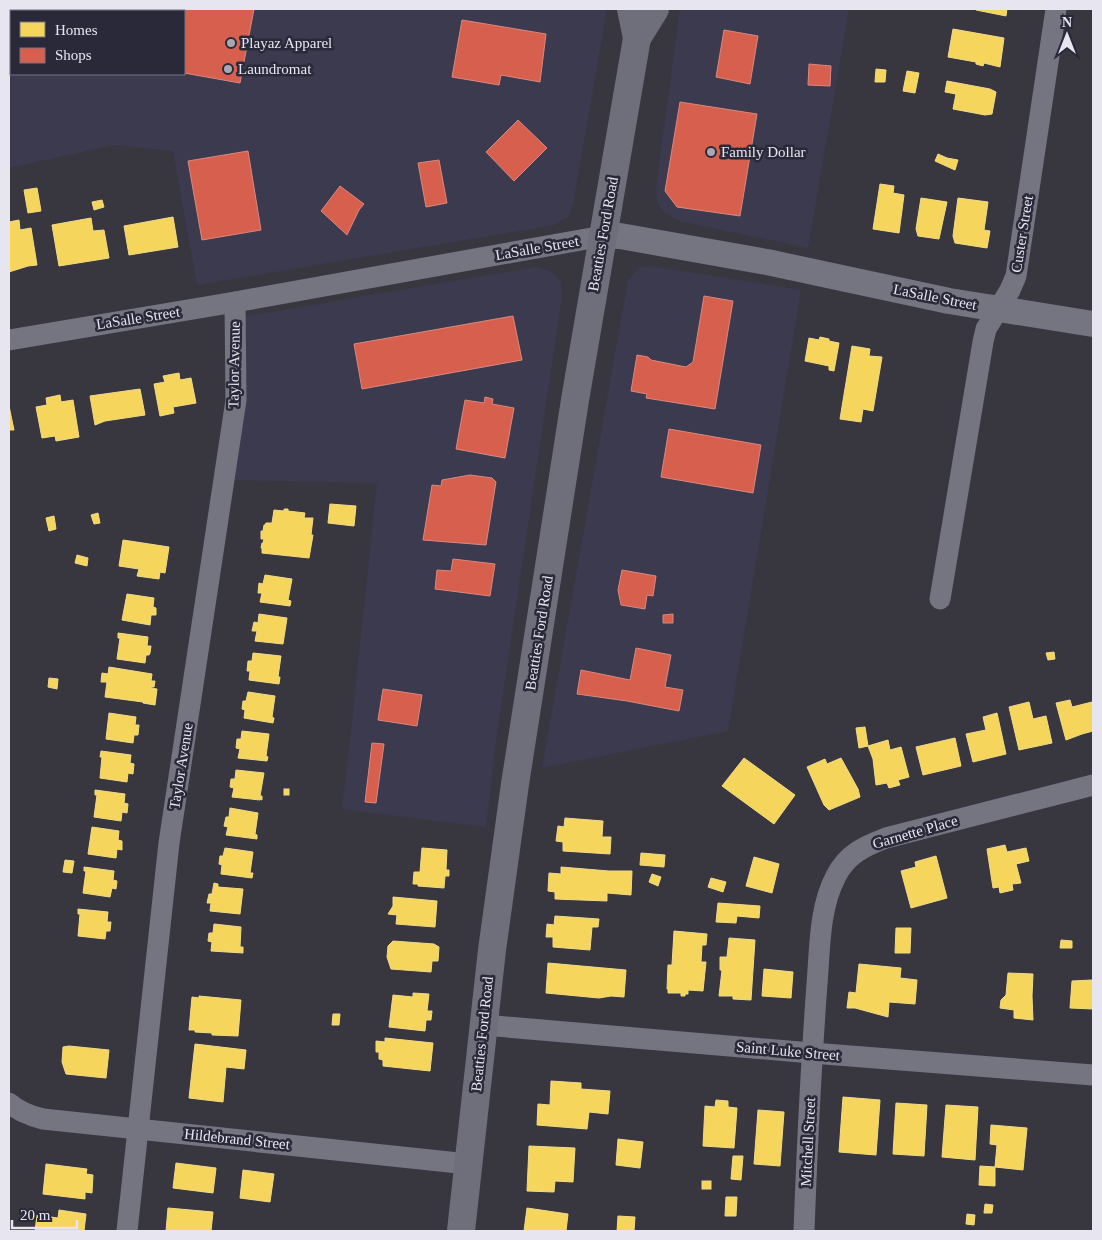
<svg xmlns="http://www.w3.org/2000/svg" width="1102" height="1240" viewBox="0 0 1102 1240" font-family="Georgia,serif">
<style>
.built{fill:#3b3a4f;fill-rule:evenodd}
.homes{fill:#f6d55c;stroke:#f1da88}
.shops{fill:#d6604d;stroke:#db887e}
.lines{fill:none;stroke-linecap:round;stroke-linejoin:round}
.minor{stroke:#757481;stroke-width:21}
.tertiary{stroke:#757481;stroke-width:26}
.secondary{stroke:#6f6e7b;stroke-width:28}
.poi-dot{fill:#a9a8b2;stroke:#2a2939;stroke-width:2}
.labels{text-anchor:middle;stroke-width:5;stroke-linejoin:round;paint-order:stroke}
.poi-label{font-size:15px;fill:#e6e5f0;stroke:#2a2939;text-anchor:start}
.street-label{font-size:15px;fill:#e6e5f0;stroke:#2a2939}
</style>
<rect width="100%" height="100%" fill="#383740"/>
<g class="built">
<path d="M9,9h598l-34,195 -4,12 -15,9 -357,60 -24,-134 -59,-6 -105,23zM11,11h173v63h-173z"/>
<polygon points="680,9 849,9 808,248 679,221 665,213 657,202 656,188"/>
<polygon points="650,266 801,290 728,731 542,768 628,280 639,268"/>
<polygon points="537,267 550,271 561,281 562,296 495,747 486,827 342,809 351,730 377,483 233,480 246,316"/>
</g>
<g class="homes">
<polygon points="976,9 1007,9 1006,16 976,10"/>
<polygon points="953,29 1004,38 1000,67 984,63 983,66 976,64 976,62 948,57"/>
<polygon points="876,69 886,70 885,82 875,82"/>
<polygon points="907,71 919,73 915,93 903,91"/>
<polygon points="947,81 990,89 996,92 992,114 985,115 953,109 956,94 945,92"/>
<polygon points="938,154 947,158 946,166 935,161"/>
<polygon points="947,158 958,160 955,170 946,166"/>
<polygon points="880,184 894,186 893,193 904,195 899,233 873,229"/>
<polygon points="37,188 41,211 28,213 24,190"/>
<polygon points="921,198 947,202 939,239 918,236 916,229"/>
<polygon points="958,198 988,202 984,230 990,231 987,248 955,243 953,236"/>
<polygon points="102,200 104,207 94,210 92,202"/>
<polygon points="173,217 178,247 129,255 124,226"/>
<polygon points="91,218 93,231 104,230 109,258 59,266 52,225"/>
<polygon points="19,220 20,230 31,228 37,265 28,266 9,272 9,222"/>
<polygon points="820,337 829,339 829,341 839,343 834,371 829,370 829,366 805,361 809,338 819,340"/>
<polygon points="852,346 870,349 869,356 882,357 873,411 863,409 861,422 840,419"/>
<polygon points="179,373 180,380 191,378 196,403 173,407 174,413 160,416 154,384 165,382 163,376"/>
<polygon points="140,389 145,415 105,421 95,425 90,396"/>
<polygon points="60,395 61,402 73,400 79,437 56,441 55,436 42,438 36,407 47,405 46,398"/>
<polygon points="9,406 14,430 9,430"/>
<polygon points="330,504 356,506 354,526 328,523"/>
<polygon points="284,509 288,509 288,511 305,513 304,518 313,518 311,535 313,535 309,558 262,553 262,548 261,548 262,543 263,543 264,539 261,539 261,531 263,531 264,525 265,525 266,523 272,523 274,510 284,511"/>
<polygon points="98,513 100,523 94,524 91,515"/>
<polygon points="54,516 56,529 49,531 46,518"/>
<polygon points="123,540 169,547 165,573 160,572 159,579 137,576 139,569 119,566"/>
<polygon points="77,555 88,558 87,566 75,563"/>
<polygon points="265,575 292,579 288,600 291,601 290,606 260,602 262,593 258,593 259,583 263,584"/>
<polygon points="127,594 154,598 153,607 156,608 156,615 151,615 150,625 122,620"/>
<polygon points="259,614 287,618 283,644 255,641 257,631 252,631 254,622 258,623"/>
<polygon points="118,633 148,637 147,646 151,646 150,653 149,655 146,655 145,663 117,659 120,638 118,638"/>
<polygon points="1054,652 1055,659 1048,660 1046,653"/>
<polygon points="253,653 281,656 278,677 280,677 279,684 249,680 250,671 247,671 248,661 252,661"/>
<polygon points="109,667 152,674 151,681 155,681 154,687 151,687 151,688 157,689 155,705 143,703 143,702 105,697 107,682 101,682 102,673 108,674"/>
<polygon points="49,678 58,679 57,689 48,687"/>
<polygon points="248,692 275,696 272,717 274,718 273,723 244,718 245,710 242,709 243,701 246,701"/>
<polygon points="1070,700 1072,707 1092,702 1093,706 1093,731 1082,734 1066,740 1056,703"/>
<polygon points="1029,702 1033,719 1046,716 1052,743 1019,750 1009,707"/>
<polygon points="109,713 136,717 135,725 139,725 138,735 134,735 133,743 106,739"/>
<polygon points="997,713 1006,754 973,762 966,734 986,730 983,717"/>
<polygon points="865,727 868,746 859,748 856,728"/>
<polygon points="242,731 269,734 266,756 268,757 267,761 238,758 240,749 236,748 237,739 241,739"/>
<polygon points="955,738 961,766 923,775 916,747"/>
<polygon points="888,740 890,750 901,747 909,777 898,780 900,785 889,788 887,783 876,785 873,759 868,746"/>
<polygon points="101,751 131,755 130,763 134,764 133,774 128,773 127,782 100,778 102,757 100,757"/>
<polygon points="744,758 795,795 774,824 722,786"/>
<polygon points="841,758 858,789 860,797 829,810 824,805 807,767 825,759 827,764"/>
<polygon points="236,770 264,773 260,796 262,796 262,800 260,799 260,800 232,797 234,788 230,787 231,779 235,779"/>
<rect x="284" y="789" width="5" height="6"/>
<polygon points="95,790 125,794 124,803 128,804 127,813 122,812 121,821 94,817 97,795 95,795"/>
<polygon points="230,808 258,813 255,834 257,835 257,839 226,835 228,827 224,826 226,817 229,817"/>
<polygon points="565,818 603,821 602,837 611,837 610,854 563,851 563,842 556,841 558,826 564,827"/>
<polygon points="92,827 119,831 118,840 122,841 122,850 117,849 116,858 88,854"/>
<polygon points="1005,845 1007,852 1026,848 1029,861 1016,864 1021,883 1012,884 1013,890 1000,893 999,887 993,888 987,849"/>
<polygon points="225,848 253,852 250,873 253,873 252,878 221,874 222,865 219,864 220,856 223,856"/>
<polygon points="422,848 447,850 446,870 449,870 449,876 445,876 444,888 418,886 418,884 413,884 414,872 420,872"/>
<polygon points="641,853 665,855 664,867 640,865"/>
<polygon points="936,856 947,898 911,908 901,871 916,867 915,862"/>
<polygon points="754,857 779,864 772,893 746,886"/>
<polygon points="65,860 74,861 72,873 63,872"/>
<polygon points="84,867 114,871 113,880 117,881 116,889 112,888 110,897 83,893 86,871 84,871"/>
<polygon points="561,867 609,871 632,871 631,895 607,893 607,901 555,899 555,892 548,891 549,873 561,874"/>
<polygon points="652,874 661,877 658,886 649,882"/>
<polygon points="711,878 726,882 723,892 708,887"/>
<polygon points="214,883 218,884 218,887 243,889 240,914 210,911 211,903 207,903 209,894 212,894"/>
<polygon points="393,897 437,901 435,927 396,924 397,915 388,914 393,906"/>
<polygon points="718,903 760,906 759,918 737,916 736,923 716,922"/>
<polygon points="78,909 108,912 107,922 111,922 110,931 106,931 105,939 78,936 80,914 78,914"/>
<polygon points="555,916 599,919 598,927 592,927 590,950 553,947 553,937 546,937 547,924 554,925"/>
<polygon points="214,924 241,927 240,947 243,947 243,953 211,951 212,942 208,941 209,933 213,933"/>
<polygon points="896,928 911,928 910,953 895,953"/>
<polygon points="674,931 707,934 706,945 702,945 701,962 706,962 703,991 688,990 688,994 685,994 685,996 681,996 681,993 668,993 668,989 667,989 668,965 672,965"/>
<polygon points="729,938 755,940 751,1000 733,999 733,996 719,996 722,970 720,970 720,957 727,957"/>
<polygon points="1061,940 1072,941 1072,948 1060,948"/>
<polygon points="393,941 434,944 439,947 438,961 432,961 431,972 391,969 387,957 388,946"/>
<polygon points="548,963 626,970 624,997 611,996 599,998 546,993"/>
<polygon points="859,964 901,968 900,978 917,980 915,1004 889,1002 888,1017 855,1008 847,1008 849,992 856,993"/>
<polygon points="764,969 793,972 791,998 762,996"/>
<polygon points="1008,973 1033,974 1032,996 1033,1020 1014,1018 1014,1010 1000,1008 1001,1000 1006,995"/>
<polygon points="1092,980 1093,980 1093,1009 1070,1008 1072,981"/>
<polygon points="413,993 429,994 427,1011 432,1011 431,1020 426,1020 425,1031 389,1027 393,995 413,997"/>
<polygon points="199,996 241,1000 238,1036 212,1035 212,1033 195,1032 195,1030 189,1030 192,997 199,998"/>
<polygon points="333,1014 340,1014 339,1025 332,1025"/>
<polygon points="385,1038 433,1043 430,1071 383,1066 383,1060 379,1059 379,1052 376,1052 376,1041 385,1042"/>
<polygon points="195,1044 246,1050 244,1069 226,1067 223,1102 189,1098"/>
<polygon points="69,1046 109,1050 106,1078 66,1074 62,1062 63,1047"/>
<polygon points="551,1081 581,1083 581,1089 610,1091 608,1114 589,1112 587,1129 537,1125 538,1104 550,1105"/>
<polygon points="843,1097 880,1100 876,1155 839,1152"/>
<polygon points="716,1100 728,1101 728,1107 737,1108 734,1148 703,1146 705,1106 715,1107"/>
<polygon points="896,1103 927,1105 924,1156 893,1154"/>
<polygon points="946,1105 978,1107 975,1160 942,1157"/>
<polygon points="758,1110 784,1112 780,1166 754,1164"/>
<polygon points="991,1125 1027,1128 1023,1170 995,1167 997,1145 990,1144"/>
<polygon points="618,1139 643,1142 640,1168 616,1165"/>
<polygon points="529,1146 575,1148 573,1182 555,1181 554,1192 527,1191"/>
<polygon points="733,1156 743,1156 741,1180 731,1179"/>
<polygon points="176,1163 216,1168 213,1193 173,1188"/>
<polygon points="46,1164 87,1169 86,1174 93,1175 92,1193 85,1192 85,1199 43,1194"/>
<polygon points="980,1166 995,1167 995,1186 979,1185"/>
<polygon points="243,1170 274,1174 270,1202 240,1198"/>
<rect x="702" y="1181" width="9" height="8"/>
<polygon points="726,1197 737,1197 736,1216 725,1216"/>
<polygon points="985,1204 993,1205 992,1213 984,1213"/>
<polygon points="168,1208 213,1212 211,1231 166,1231"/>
<polygon points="527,1208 568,1214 566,1231 524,1231"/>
<polygon points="59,1210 86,1214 84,1231 35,1231 37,1215 58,1218"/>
<polygon points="967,1214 975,1215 974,1225 966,1224"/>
<polygon points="618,1216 635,1217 634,1231 617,1231"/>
</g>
<g class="shops">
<polygon points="183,9 254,9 240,83 184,73"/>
<polygon points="462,20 546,34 540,82 501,75 499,85 452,77"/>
<polygon points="724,30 758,36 750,84 716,77"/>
<polygon points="809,64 831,66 830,86 808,85"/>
<polygon points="680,102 757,114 740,216 677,207 665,191"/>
<polygon points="518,120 547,148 514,181 486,152"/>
<polygon points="248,151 261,230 202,240 188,161"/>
<polygon points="439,160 447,203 426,207 418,163"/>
<polygon points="340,186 364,204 359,210 347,235 321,211"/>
<polygon points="704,296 733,301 715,409 646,398 647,394 631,391 637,355 648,357 651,360 686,367 693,362"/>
<polygon points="513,316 522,360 362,389 354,344"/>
<polygon points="485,397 493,399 492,404 514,408 505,458 456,449 465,400 484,403"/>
<polygon points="669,429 761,445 753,493 661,477"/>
<polygon points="470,475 492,478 496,482 486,545 423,540 432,485 441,486 442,480"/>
<polygon points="453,559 495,564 490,596 435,589 437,570 451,571"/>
<polygon points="622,570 656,576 653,596 647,595 645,609 621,605 618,590"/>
<polygon points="673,614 673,623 663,623 663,615"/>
<polygon points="636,648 671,655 665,687 683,690 679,711 627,701 577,694 581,670 630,680"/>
<polygon points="383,689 422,695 417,726 378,720"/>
<polygon points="372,743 384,744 376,803 365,802"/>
</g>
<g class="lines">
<g class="minor">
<polyline points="9,340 235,302 603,236"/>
<polyline points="940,599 983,342 986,329 1010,290 1016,276 1056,9"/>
<polyline points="483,1025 812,1053 1093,1075"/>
<path d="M9,1103c9,8 22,13 34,16l425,45"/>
<polyline points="127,1231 169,843 236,400 235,302"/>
<path d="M804,1231c3,-82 7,-165 13,-247 3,-36 2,-76 19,-108 11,-22 29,-30 50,-38l207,-53"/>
</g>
<polyline class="tertiary" points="603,236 620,236 767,262 949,301 1093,324"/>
<g class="secondary">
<polyline points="637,38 655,9"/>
<polyline points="461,1231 492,950 515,784 575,400 637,38 631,9"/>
</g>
</g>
<g class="poi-dot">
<circle cx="231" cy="43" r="5"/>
<circle cx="228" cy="69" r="5"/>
<circle cx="711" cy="152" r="5"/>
</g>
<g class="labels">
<g class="poi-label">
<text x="241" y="48">Playaz Apparel</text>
<text x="238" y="74">Laundromat</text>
<text x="721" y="157">Family Dollar</text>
</g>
<g class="street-label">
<text transform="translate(603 234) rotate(-80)" y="5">Beatties Ford Road</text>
<text transform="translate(1022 234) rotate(-81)" y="5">Custer Street</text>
<text transform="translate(537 248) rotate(-10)" y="5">LaSalle Street</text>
<text transform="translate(935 297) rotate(11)" y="5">LaSalle Street</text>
<text transform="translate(138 318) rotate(-9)" y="5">LaSalle Street</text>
<text transform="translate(234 365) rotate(-89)" y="5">Taylor Avenue</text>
<text transform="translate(539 633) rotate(-81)" y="5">Beatties Ford Road</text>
<text transform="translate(181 766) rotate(-81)" y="5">Taylor Avenue</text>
<text transform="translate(915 832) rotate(-16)" y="5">Garnette Place</text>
<text transform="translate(482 1034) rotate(-84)" y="5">Beatties Ford Road</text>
<text transform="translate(788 1051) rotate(5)" y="5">Saint Luke Street</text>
<text transform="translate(237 1139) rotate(6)" y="5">Hildebrand Street</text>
<text transform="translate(808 1142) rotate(-87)" y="5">Mitchell Street</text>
</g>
</g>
<rect width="1102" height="1240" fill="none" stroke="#e6e5f0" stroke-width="20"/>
<rect x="10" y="10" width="175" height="65" fill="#2a2939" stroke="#757482"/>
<rect x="20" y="22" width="25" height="15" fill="#f6d55c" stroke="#757482"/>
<text x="55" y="35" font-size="15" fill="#e6e5f0">Homes</text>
<rect x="20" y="48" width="25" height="15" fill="#d6604d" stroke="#757482"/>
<text x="55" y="60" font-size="15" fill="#e6e5f0">Shops</text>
<g transform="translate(1067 35)" stroke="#2a2939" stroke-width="4" paint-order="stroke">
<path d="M0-4L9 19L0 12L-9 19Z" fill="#e6e5f0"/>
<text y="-8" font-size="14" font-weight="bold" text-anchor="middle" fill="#e6e5f0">N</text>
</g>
<path d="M12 1220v8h65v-8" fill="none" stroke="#e6e5f0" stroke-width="2.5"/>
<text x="20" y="1220" font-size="15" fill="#e6e5f0" stroke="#2a2939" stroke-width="4" paint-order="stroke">20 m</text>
</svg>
